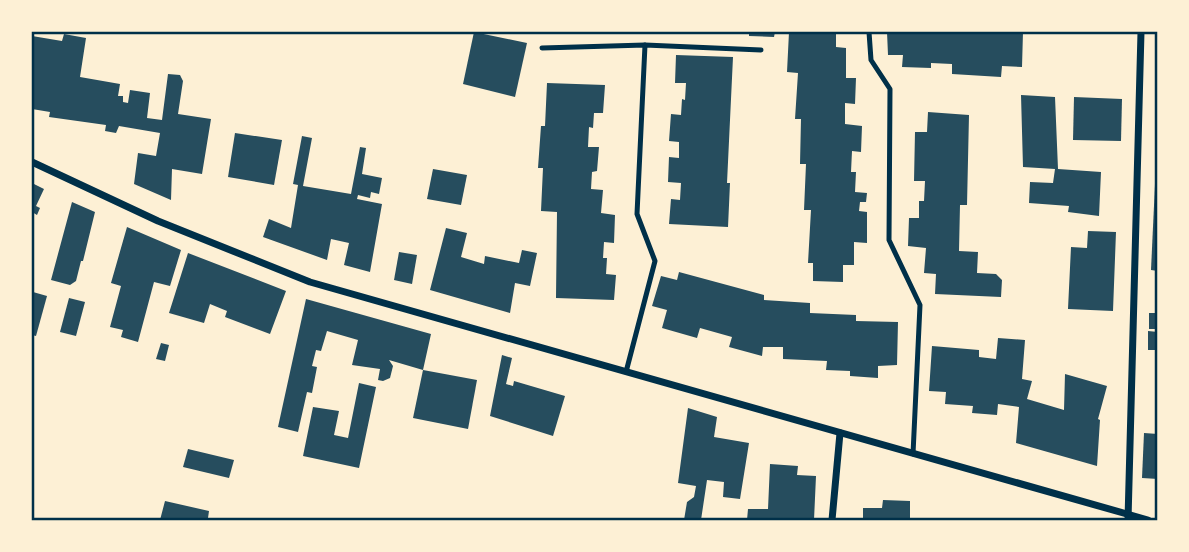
<svg xmlns="http://www.w3.org/2000/svg" width="1189" height="552" viewBox="0 0 1189 552" font-family="Raleway,sans-serif">
<style>
.building{fill:#264d5e}
.lines{fill:none;stroke-linecap:round;stroke-linejoin:round}
.service{stroke:#003049;stroke-width:5}
.minor{stroke:#003049;stroke-width:7}
.neatline{fill:none;stroke:#003049;stroke-width:2.5}
</style>
<rect width="100%" height="100%" fill="#fdf0d5"/>
<g class="building">
<polygon points="474,32 527,43 515,97 463,84"/>
<polygon points="749,32 775,32 774,37 749,36"/>
<polygon points="789,32 836,32 836,47 846,48 846,78 856,78 855,104 845,103 845,124 862,126 861,152 852,151 851,172 856,172 855,192 867,193 866,202 860,202 859,211 867,212 867,243 854,242 854,265 843,265 843,282 813,281 813,263 808,263 811,210 804,210 806,164 800,164 801,119 795,119 798,73 787,72"/>
<polygon points="887,32 1023,32 1022,67 1002,66 1001,77 952,74 952,64 931,63 931,68 902,67 903,55 888,55"/>
<polygon points="64,34 86,38 80,77 120,84 118,96 123,96 123,102 128,103 130,90 150,93 147,118 162,120 168,74 180,75 183,81 178,114 211,119 202,174 172,169 171,200 134,184 138,153 156,156 160,133 119,126 116,133 105,131 106,125 49,117 50,112 32,109 32,36 62,41"/>
<polygon points="676,55 733,57 727,183 730,183 728,227 669,224 671,199 680,200 681,183 668,182 669,157 679,158 679,142 669,141 671,114 681,115 682,99 685,100 686,83 675,83"/>
<polygon points="547,83 605,85 603,113 594,113 593,128 589,127 588,147 599,147 597,171 592,172 591,189 603,190 601,213 615,215 614,243 604,242 603,258 607,258 606,274 616,275 614,300 556,298 557,212 541,211 543,168 538,168 541,126 545,126"/>
<polygon points="1021,95 1055,97 1058,169 1101,172 1099,216 1068,212 1069,206 1029,203 1030,182 1053,183 1055,169 1023,167"/>
<polygon points="1074,97 1122,99 1121,141 1073,140"/>
<polygon points="928,112 969,115 967,205 960,205 959,251 978,252 977,273 996,274 1002,280 1001,297 935,294 936,274 924,273 926,248 908,246 909,218 919,218 919,201 924,201 925,181 914,181 915,132 927,132"/>
<polygon points="235,133 282,140 274,185 228,177"/>
<polygon points="302,136 312,138 303,186 351,194 360,147 366,148 362,174 382,178 379,194 371,192 370,198 358,195 357,199 382,204 370,272 344,265 349,243 331,239 327,260 263,237 269,219 291,228 298,185 293,184"/>
<polygon points="433,169 467,175 461,205 427,199"/>
<polygon points="32,183 44,189 36,206 40,208 37,215 32,212"/>
<polygon points="1155,184 1158,184 1158,271 1151,270"/>
<polygon points="72,202 95,212 83,261 81,261 76,281 70,285 51,280"/>
<polygon points="127,227 181,250 170,286 154,282 138,342 121,337 123,330 110,327 121,286 111,283"/>
<polygon points="446,228 467,233 461,257 484,264 485,256 519,263 522,250 537,253 530,286 515,283 510,313 430,290"/>
<polygon points="1088,231 1116,232 1113,311 1068,309 1071,247 1087,248"/>
<polygon points="399,252 417,255 412,284 394,280"/>
<polygon points="188,253 286,291 270,334 225,317 227,311 210,304 204,323 169,313"/>
<polygon points="679,272 764,295 764,300 810,303 810,313 856,315 856,321 898,322 897,365 878,366 878,378 850,376 850,371 826,370 827,361 783,359 783,347 763,347 762,356 729,347 732,337 700,328 697,338 662,328 667,310 652,306 661,276 677,280"/>
<polygon points="33,292 47,296 36,336 32,335"/>
<polygon points="69,298 85,302 76,336 60,332"/>
<polygon points="306,299 431,334 423,370 389,360 393,366 390,378 383,381 378,380 380,369 352,365 358,340 327,331 321,351 316,350 312,366 317,367 312,393 307,392 298,432 278,427"/>
<rect x="1149" y="313" width="9" height="16"/>
<polygon points="1148,331 1158,332 1158,350 1148,350"/>
<polygon points="998,338 1025,340 1022,379 1032,381 1027,399 1064,410 1065,374 1107,386 1098,419 1100,420 1097,466 1016,443 1019,407 998,404 997,415 972,413 973,406 945,404 946,392 929,391 932,346 979,350 979,357 996,359"/>
<polygon points="161,343 169,345 165,361 156,359"/>
<polygon points="502,355 512,358 506,384 513,386 514,381 565,396 553,436 490,416"/>
<polygon points="423,370 477,380 468,429 413,418"/>
<polygon points="359,383 376,387 359,468 303,456 313,407 339,411 334,435 348,438"/>
<polygon points="688,408 717,417 714,437 749,443 740,499 723,497 724,482 707,480 701,520 684,520 687,502 694,497 696,486 678,483"/>
<polygon points="1144,433 1158,434 1158,479 1142,478"/>
<polygon points="188,449 234,460 229,478 183,467"/>
<polygon points="770,464 798,466 797,475 816,476 814,520 747,520 748,509 768,509"/>
<polygon points="883,500 910,501 910,520 863,520 863,508 882,508"/>
<polygon points="165,501 209,511 208,518 215,520 160,520"/>
</g>
<g class="lines">
<g class="service">
<polyline points="869,32 871,60 890,89 889,240 920,305 913,454"/>
<polyline points="542,48 645,45 761,50"/>
<polyline points="626,372 655,261 637,214 645,45"/>
</g>
<g class="minor">
<polyline points="32,162 158,221 310,282 1148,520"/>
<polyline points="832,520 840,433"/>
<polyline points="1128,520 1141,32"/>
</g>
</g>
<rect width="1189" height="552" fill="none" stroke="#fdf0d5" stroke-width="66"/>
<rect x="33" y="33" width="1123" height="486" class="neatline"/>
</svg>
